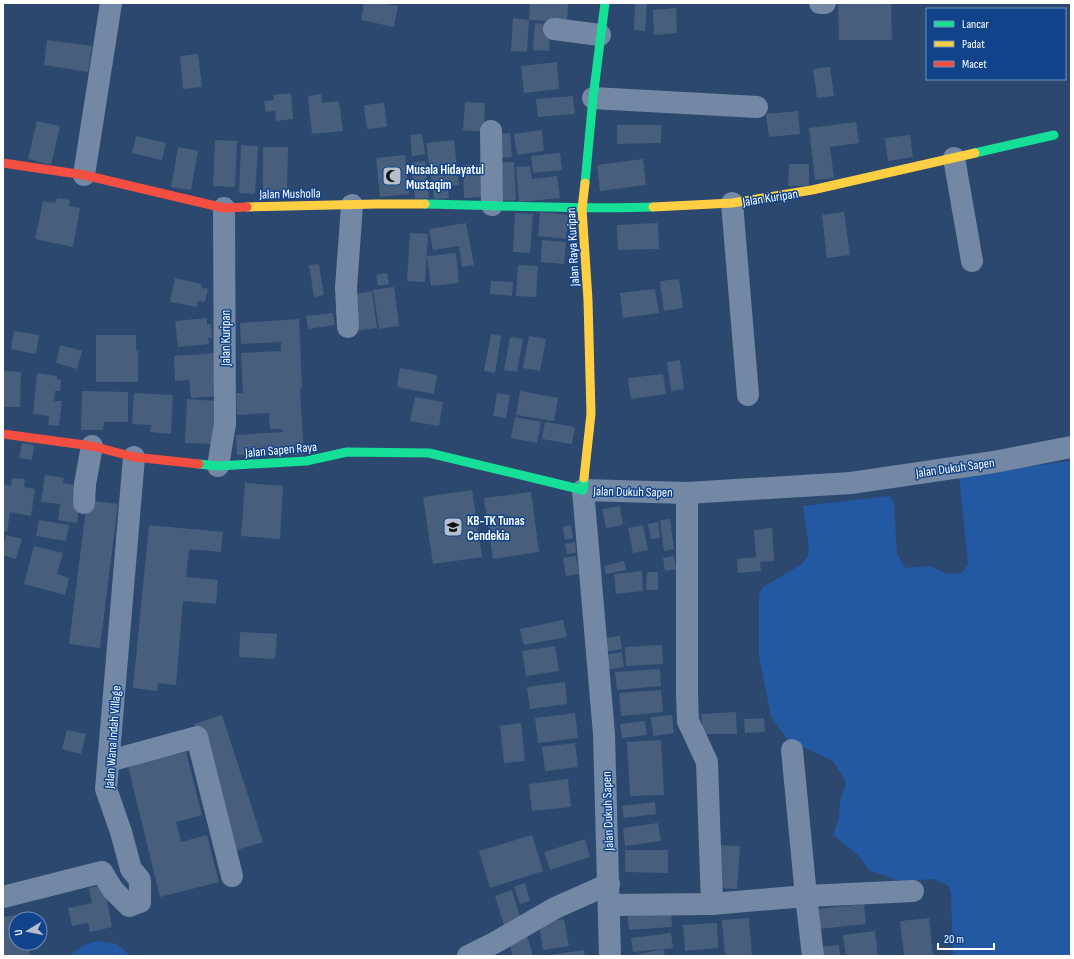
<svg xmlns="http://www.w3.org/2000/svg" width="1074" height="959" viewBox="0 0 1074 959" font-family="'Sofia Sans Condensed',sans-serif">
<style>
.green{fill:#2359a2}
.building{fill:#475e7d}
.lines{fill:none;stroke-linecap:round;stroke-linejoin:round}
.street{stroke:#7388a4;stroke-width:22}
.fast{stroke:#16e098;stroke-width:9}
.slow{stroke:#ffcf43;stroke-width:9}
.jam{stroke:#f24e42;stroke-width:9}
.labels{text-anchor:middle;stroke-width:3;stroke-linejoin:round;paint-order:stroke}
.poi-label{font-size:13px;font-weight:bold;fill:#fff;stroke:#11438a;text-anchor:start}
.street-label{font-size:13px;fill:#fff;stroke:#11438a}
</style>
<rect width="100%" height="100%" fill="#2c486f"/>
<g class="green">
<polygon points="1071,461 1071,956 953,956 951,894 949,886 934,879 900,881 869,870 858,855 833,835 839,818 840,801 846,784 843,776 833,761 788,740 771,716 759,656 759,594 763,587 802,564 808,556 809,547 803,506 890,496 894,503 897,554 905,568 929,566 946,573 955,574 963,572 968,564 959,476"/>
<polygon points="99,941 117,944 130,956 69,956 84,945"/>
</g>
<g class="building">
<polygon points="364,3 381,3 398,6 394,27 361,20"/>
<polygon points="530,3 568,3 567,22 529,20 527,52 511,51 513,18 529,20"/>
<polygon points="635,3 647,3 645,31 634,30"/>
<polygon points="838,3 891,3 892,40 839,40"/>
<polygon points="676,8 677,33 654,35 653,10"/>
<polygon points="535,23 551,24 549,51 533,50"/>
<polygon points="47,40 92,46 88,72 44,65"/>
<polygon points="198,54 202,87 183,89 180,56"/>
<polygon points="557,62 559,89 524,93 521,66"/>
<polygon points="830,67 834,96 817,98 813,69"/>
<polygon points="291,93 293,119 276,121 275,111 266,112 264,101 274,100 273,95"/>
<polygon points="321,94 322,103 339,101 343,131 312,134 308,96"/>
<polygon points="573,96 575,114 538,117 536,99"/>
<polygon points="465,102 485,103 484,132 463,130"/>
<polygon points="384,103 387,127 367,129 364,105"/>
<polygon points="798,111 800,134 769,137 766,114"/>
<polygon points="37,121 60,126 51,165 28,159"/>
<polygon points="856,122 859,143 830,147 834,178 815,180 809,128"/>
<polygon points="617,125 661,125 661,143 617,144"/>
<polygon points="542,130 544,151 517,155 514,134"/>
<polygon points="510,133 512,157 495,159 492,135"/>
<polygon points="422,134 425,154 412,156 410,135"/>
<polygon points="910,135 913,157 888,161 885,138"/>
<polygon points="136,136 166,143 162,160 132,153"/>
<polygon points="215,140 237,141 235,187 213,186"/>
<polygon points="454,140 459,185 448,186 449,198 434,199 426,143"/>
<polygon points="241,145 258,146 255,194 239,193"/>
<polygon points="178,147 198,151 191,190 171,187"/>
<polygon points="263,147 288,147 287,194 263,193"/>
<polygon points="560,153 562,170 533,173 531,156"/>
<polygon points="405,155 409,194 380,197 376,158"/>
<polygon points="643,159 646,185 600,191 597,165"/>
<polygon points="425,161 429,198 415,199 411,163"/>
<polygon points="514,162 516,200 494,201 492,163"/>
<polygon points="481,164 482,197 464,198 463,165"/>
<polygon points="789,164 809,164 809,186 788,186"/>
<polygon points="530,166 532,179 557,176 560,198 519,202 516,167"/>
<polygon points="57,198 70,200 69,206 80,208 73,247 35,239 43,201 55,203"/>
<polygon points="540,212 568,215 566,239 538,236"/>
<polygon points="844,212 850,255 827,258 822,215"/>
<polygon points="515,213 533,214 530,253 513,252"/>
<polygon points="466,223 474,265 462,267 459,246 433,250 429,229"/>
<polygon points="658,223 659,249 618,250 617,225"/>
<polygon points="410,233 428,234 425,282 407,281"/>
<polygon points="542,240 566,242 564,264 541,262"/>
<polygon points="456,253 459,283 431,286 427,256"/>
<polygon points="319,264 324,295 314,297 309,265"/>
<polygon points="518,265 538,266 536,297 516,296"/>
<polygon points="387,273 389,284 378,286 376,275"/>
<polygon points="175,278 201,284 201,287 208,289 205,302 198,301 197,307 170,302"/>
<polygon points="679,279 683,308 664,311 660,281"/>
<polygon points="491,281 513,282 512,296 490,294"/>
<polygon points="394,287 399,326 379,329 373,290"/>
<polygon points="655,289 659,313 623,318 620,293"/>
<polygon points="372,291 377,328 355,331 350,295"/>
<polygon points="333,313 335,325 308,329 306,316"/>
<polygon points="207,318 207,325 211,324 212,338 208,338 209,344 178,347 175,321"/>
<polygon points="299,319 302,389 300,389 304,455 237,455 236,435 283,432 283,429 270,429 269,413 237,415 236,393 243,393 241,353 281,351 281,342 241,344 240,323"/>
<polygon points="14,331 39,335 36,354 11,349"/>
<polygon points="491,334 501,336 495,373 484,371"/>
<polygon points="96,335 136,335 136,351 138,351 138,382 96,382"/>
<polygon points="529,336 546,339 540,371 523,368"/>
<polygon points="510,337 523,339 517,372 504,370"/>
<polygon points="60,345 82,351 77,369 56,363"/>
<polygon points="216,353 219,396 191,398 189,380 175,381 174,356"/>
<polygon points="680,360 684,389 671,391 667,362"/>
<polygon points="400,368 437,375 434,394 397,387"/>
<polygon points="3,371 21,372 20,407 3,407"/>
<polygon points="37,373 57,376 57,379 61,380 60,391 55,391 54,401 62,401 59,426 48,425 49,416 33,414"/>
<polygon points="663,374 666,394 631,399 628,378"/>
<polygon points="82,391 128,392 128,422 104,422 103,430 81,430"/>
<polygon points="520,391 558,398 554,421 516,415"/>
<polygon points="134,393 173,395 171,434 150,432 151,425 132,424"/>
<polygon points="497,393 510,395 506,418 493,416"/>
<polygon points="415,397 443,402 439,426 410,421"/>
<polygon points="187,399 216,401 214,444 185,443"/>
<polygon points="515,417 541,422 537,443 511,438"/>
<polygon points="545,422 575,427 572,444 542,439"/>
<polygon points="22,443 34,445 32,460 19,458"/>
<polygon points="45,475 64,478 63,483 82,486 77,523 58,520 60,504 41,502"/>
<polygon points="12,478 25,479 24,487 35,489 31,516 10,512 7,532 3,532 3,484 11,486"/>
<polygon points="245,483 283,486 280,539 241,536"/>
<polygon points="472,490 482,557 433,564 423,497"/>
<polygon points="531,492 539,552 493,559 484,498"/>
<polygon points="87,500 118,504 100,648 69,644"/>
<polygon points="620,506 623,525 606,528 602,509"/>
<polygon points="670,519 674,549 664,551 660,520"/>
<polygon points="39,520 69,525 66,541 36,536"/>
<polygon points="658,522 660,538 651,539 648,524"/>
<polygon points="149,525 223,532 221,552 189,549 186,577 218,580 216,604 183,601 176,685 158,683 157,691 133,688"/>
<polygon points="571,525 573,538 565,540 563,527"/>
<polygon points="643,525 648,550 633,553 628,528"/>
<polygon points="772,528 774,561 760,562 761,571 738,573 737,559 756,557 754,530"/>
<polygon points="6,535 22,539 16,559 3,555 3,547"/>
<polygon points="575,542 576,553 567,554 565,544"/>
<polygon points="34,546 63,553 57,574 69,578 65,595 24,584"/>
<polygon points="576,556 579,574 566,576 563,558"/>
<polygon points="674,556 676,569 665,571 663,558"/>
<polygon points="624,561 626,570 606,574 604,566"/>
<polygon points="642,571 643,591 616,594 614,574"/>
<polygon points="647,572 658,572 658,590 646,590"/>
<polygon points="563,620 567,637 524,645 520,629"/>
<polygon points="240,632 277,634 275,659 239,657"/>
<polygon points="620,636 622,649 604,652 601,639"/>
<polygon points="662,645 663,664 626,666 625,647"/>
<polygon points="555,646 559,671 526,676 522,651"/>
<polygon points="622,652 624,667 606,670 604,655"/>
<polygon points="660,669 661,686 617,690 615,672"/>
<polygon points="565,682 567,704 530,709 527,687"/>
<polygon points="661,690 663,712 621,716 619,693"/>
<polygon points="736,712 737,734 703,734 701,714"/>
<polygon points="575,713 578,738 538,743 535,718"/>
<polygon points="222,715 263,842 234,851 194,724"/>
<polygon points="672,715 674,733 653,736 651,717"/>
<polygon points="764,718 765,732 745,733 744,719"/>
<polygon points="645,721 647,735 622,738 620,724"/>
<polygon points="521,723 525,761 504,763 500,726"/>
<polygon points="67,730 86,734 81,754 62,749"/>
<polygon points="661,740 664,795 630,796 627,742"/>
<polygon points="575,743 578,767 545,771 542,747"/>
<polygon points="186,752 202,815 176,822 181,842 207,835 219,882 160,897 128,766"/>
<polygon points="568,779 571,807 532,811 529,784"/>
<polygon points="655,802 656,814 624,818 622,806"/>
<polygon points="658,823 661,841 625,846 623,828"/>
<polygon points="532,835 543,871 490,888 479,851"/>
<polygon points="585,839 590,857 550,870 544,852"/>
<polygon points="717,845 740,846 737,889 715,888"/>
<polygon points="625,850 668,850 668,873 625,872"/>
<polygon points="525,883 530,901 520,904 514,887"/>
<polygon points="104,885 112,927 90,932 88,923 72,926 68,908 92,903 89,888"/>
<polygon points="512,890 521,920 504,925 495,896"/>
<polygon points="864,904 866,924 819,929 817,909"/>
<polygon points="671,910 672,927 629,930 627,912"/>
<polygon points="23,914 24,919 16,919 16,943 28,943 30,956 3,956 3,917"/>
<polygon points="749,918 752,956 725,956 722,920"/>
<polygon points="929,918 933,956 904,956 900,921"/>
<polygon points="564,919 569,946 543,950 539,923"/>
<polygon points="717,923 718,948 685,951 683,925"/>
<polygon points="875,931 878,956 846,956 843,935"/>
<polygon points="671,933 673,948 633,952 631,938"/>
<polygon points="527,936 533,956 513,956 509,942"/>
<polygon points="839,945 840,956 818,956 817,947"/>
<polygon points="664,949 665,956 634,956 634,955"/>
<polygon points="584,950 585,956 549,956 549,955"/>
</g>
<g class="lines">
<g class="street">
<polyline points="820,3 825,3"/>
<polyline points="554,29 600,35"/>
<polyline points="593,98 757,107"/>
<polyline points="491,131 492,205"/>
<polyline points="954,158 972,261"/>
<polyline points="84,175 111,3"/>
<polyline points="732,203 748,395"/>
<polyline points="348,327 346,288 352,205"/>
<polyline points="218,466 225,424 224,208"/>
<polyline points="687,493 687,695 688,721 707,762 712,904"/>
<polyline points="84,503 85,484 92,446"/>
<polyline points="792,750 806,896 913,891"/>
<polyline points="109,761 197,737 232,876"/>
<polyline points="3,897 102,872 113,890 129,906 140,902 140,880 131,869 121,832 106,789 134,457"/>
<polyline points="609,905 712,904 806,896 813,956"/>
<polyline points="468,956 496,942 555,908 609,884"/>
<polyline points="610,956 604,734 583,490 687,493 851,483 994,462 1071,447"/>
</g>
<g class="fast">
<polyline points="975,153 1054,135"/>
<polyline points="585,183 593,98 605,3"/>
<path d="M425,204c76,1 152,6 228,3"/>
<polyline points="199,464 218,466 306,461 347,452 429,453 583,490 584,478"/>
</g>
<g class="slow">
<polyline points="247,207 377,204 425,204"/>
<polyline points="653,207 732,203 812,190 975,153"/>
<polyline points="584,478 591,414 588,300 582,209 585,183"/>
</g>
<g class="jam">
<polyline points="3,163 84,175 224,208 247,207"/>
<polyline points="3,434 92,446 134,457 199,464"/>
</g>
</g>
<defs>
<symbol id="mosque-square" viewBox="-11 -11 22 22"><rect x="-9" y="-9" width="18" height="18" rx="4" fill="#b5bfcd" stroke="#11438a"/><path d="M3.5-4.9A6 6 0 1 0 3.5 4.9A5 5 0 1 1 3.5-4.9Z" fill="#111"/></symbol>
<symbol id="school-square" viewBox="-11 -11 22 22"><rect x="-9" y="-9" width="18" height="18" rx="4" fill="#b5bfcd" stroke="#11438a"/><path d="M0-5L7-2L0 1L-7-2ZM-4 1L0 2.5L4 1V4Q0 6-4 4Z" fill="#111"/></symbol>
</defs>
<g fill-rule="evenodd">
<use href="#mosque-square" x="381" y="165" width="22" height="22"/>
<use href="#school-square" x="442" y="516" width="22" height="22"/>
</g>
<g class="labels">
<g class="poi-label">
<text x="406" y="174">Musala Hidayatul<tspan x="406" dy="15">Mustaqim</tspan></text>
<text x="467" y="525">KB-TK Tunas<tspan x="467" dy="15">Cendekia</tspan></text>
</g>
<g class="street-label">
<text transform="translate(290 193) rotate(-1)" y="5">Jalan Musholla</text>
<text transform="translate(770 197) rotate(-9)" y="5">Jalan Kuripan</text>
<text transform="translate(572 247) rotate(-93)" y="5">Jalan Raya Kuripan</text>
<text transform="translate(225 338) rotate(-90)" y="5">Jalan Kuripan</text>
<text transform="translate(281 449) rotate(-5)" y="5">Jalan Sapen Raya</text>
<text transform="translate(955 467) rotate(-8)" y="5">Jalan Dukuh Sapen</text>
<text transform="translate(633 491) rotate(1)" y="5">Jalan Dukuh Sapen</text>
<text transform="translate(112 737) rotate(-86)" y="5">Jalan Wana Indah Village</text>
<text transform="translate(607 811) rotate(-92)" y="5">Jalan Dukuh Sapen</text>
</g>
</g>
<rect width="1074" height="959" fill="none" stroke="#ffffff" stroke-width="8"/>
<rect x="926" y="8" width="140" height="72" fill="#11438a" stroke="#708eb9"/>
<rect x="934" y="21" width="20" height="6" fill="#16e098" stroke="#708eb9"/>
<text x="962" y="28" font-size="12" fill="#ffffff">Lancar</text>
<rect x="934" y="41" width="20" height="6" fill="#ffcf43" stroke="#708eb9"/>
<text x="962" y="48" font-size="12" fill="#ffffff">Padat</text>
<rect x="934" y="61" width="20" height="6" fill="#f24e42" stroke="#708eb9"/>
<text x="962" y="68" font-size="12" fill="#ffffff">Macet</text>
<g transform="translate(28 931) rotate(260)"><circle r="19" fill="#11438a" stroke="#708eb9"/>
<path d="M0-3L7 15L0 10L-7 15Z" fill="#b5bfcd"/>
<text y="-6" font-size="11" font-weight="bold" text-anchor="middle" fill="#ffffff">U</text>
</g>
<path d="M938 943v6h56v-6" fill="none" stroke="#ffffff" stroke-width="2"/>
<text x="944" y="943" font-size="12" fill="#ffffff" stroke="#11438a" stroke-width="3" paint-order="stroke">20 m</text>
</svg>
